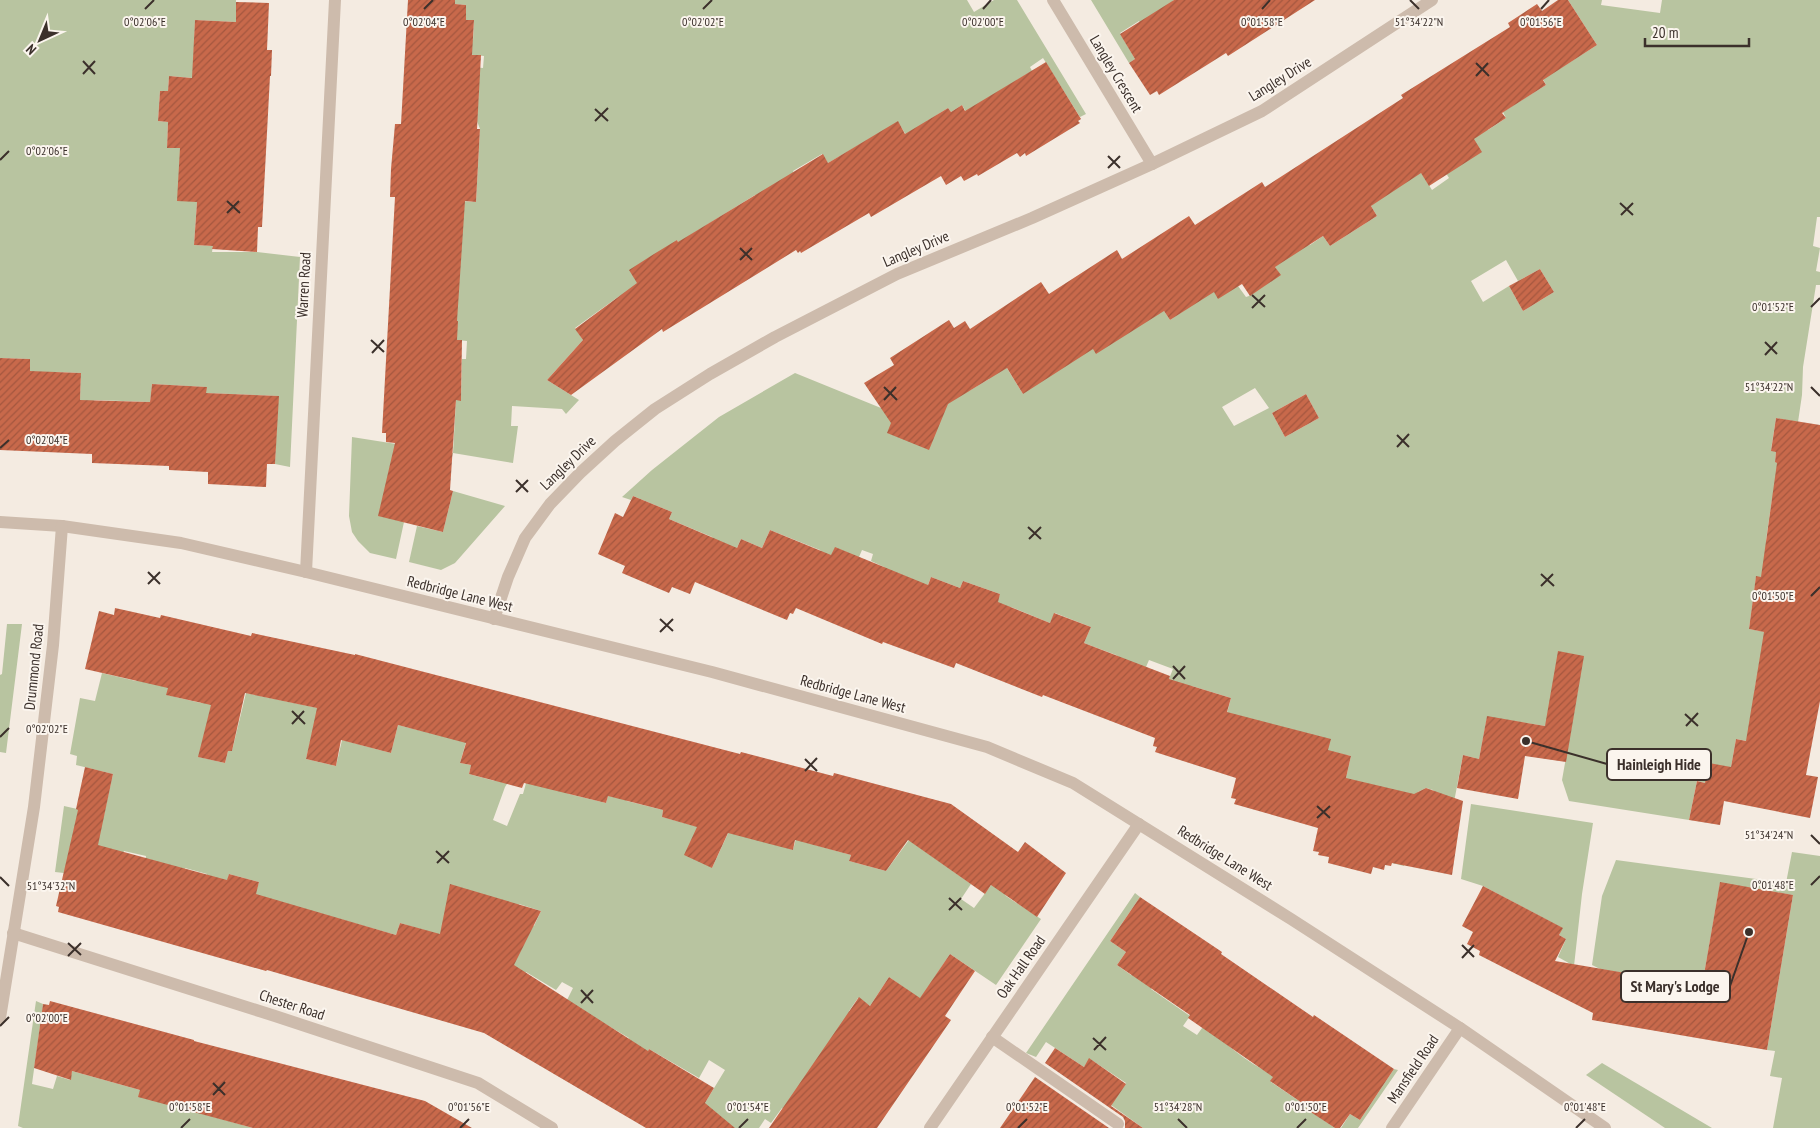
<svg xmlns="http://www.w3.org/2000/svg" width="1820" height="1128" viewBox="0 0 1820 1128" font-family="'PT Sans Narrow',sans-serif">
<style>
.green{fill:#b8c4a0;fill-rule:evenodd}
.building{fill:url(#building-hatch)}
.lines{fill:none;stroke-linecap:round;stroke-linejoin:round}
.lane{stroke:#cdbbac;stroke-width:12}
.street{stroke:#cdbbac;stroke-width:12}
.ticks{fill:none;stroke:#3b302b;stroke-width:2}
.labels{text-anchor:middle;stroke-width:4;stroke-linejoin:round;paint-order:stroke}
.street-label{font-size:15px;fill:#3b302b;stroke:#fbf5ee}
.ticks-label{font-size:12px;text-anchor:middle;fill:#3b302b;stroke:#fbf5ee;stroke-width:4;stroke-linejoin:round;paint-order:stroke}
.leader{fill:none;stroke:#3b302b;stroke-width:2}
.callout-dot{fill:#3b302b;stroke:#fbf5ee;stroke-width:2}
.callout{fill:#fbf5ee;stroke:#3b302b;stroke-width:2}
.callout-label{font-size:16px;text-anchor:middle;font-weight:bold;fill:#3b302b}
</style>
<defs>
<pattern id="building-hatch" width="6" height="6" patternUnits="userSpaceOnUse" patternTransform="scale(1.25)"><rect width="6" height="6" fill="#c8694b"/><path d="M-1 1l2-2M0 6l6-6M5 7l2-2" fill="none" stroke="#a4573f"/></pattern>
</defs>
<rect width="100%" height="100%" fill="#f4ebe1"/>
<g class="green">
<polygon points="0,0 236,0 236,22 195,20 193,78 169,76 168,91 160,91 158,121 168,122 167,148 181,148 197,202 194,245 213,246 212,252 257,252 300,257 290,467 275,464 278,396 206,393 206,387 152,384 150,402 94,400 79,425 81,373 56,372 30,384 30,359 0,358"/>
<polygon points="455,0 967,0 974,12 994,0 1017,0 1086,114 1080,117 1043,58 1030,67 1032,71 993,95 996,162 962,105 951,112 948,108 927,121 916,151 898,122 828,163 822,154 793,171 795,176 778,236 755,195 692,234 687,257 677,240 639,286 618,297 575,328 583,340 547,380 579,400 566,414 562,409 512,406 511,426 518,426 513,463 453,453 444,489 404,522 396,559 370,553 358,541 352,532 349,516 352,437 453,453 456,400 461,400 462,359 466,359 467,341 457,340 444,320 462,201 476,202 480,129 477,121 479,86 452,65 483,68 484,56 463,54 463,39 473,40 474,21 466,20 466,5 455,4"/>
<polygon points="1091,0 1174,0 1144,30 1139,21 1120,33 1135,59 1129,63"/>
<path d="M1568,0h34l-1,5 59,8 2,-13h158v217h-3l-4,29 7,2 -4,23 4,1v13h-4l-13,82 -1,28 -4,27 -22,-4 -5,32 5,2 -1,10 25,4 -28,33 -6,41v38l-10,-1 -7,52 16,3 -11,61 3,50 -21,-4 -5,28 -26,16 -8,-2 -8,39 -120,-19 -7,-21 17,-96 -34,42 -58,-9 -8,42 -16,-4 -9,47 -18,-7 -3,-5 -7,-2 -8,4 -14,74 -12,-3 -46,-85 5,-22 -23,-5 -101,-38 4,-15 -39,-12 -30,10 11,-27 -24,-9 -6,14 -27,-19 -32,-12 7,-16 -36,-14 -5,10 -39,-16 -17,42 -12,-4 18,-51 -37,-13 -3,7 -29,-11 -4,10 -51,-3 8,-17 -13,-6 2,-7 -11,-4 -3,7 -30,4 -9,-11 -50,-20 -8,18 -21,-9 -11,24 -18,-26 -43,-18 3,-7 -39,-16 -2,4 -9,-3 30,-27 67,-53 76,-44 86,35 14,-9 65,-22 9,14 20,-12 -21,-33 37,19 18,29 39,-66 102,-17 6,9 15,-10 -10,-17 63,-7 8,11 3,-1 31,-21 -15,-24 45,-6 13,-9 7,10 47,-30 -6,-10 41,-48 20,32 17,-12 -10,-16 24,-40 25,8 18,-12 -3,-6 43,-27 -6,-12 21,-5 36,-23zM1506,260l12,21 22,-12 14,23 -31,19 -14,-25 -26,16 -12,-21zM1255,388l14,20 -35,18 -12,-19zM1306,394l13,24 -34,19 -13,-24z"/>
<polygon points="453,491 505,506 455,563 441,570 409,562 417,526 443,532"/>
<polygon points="7,624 22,624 6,753 0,752 0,675 2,674"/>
<path d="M102,673l34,8 35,-5 -4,19 34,8 4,-18 11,2 -17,70 26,6 3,-12h4l14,-58 72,15 -12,51 30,7 6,-26 49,13 7,-28 68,17 -6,21 11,2 -2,9 26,7 28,-22 -18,28 -12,33 14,6 13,-32h3l10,-36 36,36 37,9 7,-27 14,25 36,9 -1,7 37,10 13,41 19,-41 62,23 7,-27 15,22 36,10 -2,6 37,10 23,-31 62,44 -10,15 13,9 21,-28 11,16 35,23 -45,66 -46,-31 -30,45 -31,-22 -19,29 -12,-8 -9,13 12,9 -50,108 -29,-20 -11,15 -6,-4 -6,9h-53l-1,-25 20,-33 -16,-10 -10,18 -50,-29 -8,17 -21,-12 9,-16 -22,-13 -42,-21 8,-16 -11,-6 -6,8 -30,-18 -28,46 -61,-84 -37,-11 -4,12 -141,-40 4,-13 -30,-8 -3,14 -21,-6 2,-8 -22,-6 -2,6 -38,-10 1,-8 -22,-5 -2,7 -58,15 -9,-1 9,-66 40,9 9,-41 -37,-9 1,-9 -7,-2 10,-56 15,3zM519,904l22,7 -7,15 -21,-7z"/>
<polygon points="1471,804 1593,823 1582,894 1574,966 1558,957 1566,939 1559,935 1562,928 1483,886 1461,879"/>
<polygon points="1792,852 1820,856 1820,1128 1773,1128 1782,1078 1770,1076 1775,1051 1767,1050 1793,895 1720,883 1702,986 1600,969 1592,965 1602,896 1616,860 1786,883"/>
<path d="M1135,893l5,4 -30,44 16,11 -9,13 14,10 10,-13 19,13 -9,14 39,27 -7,10 14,9 8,-11c20,20 42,39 69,51l-3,7 37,25 -1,2 28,19h-192l-32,-23 15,-22 -36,-24 -6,8 -38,-25 -10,15 -10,-4z"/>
<polygon points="36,1001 43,1004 32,1084 53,1089 57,1076 70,1080 72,1071 140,1090 182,1108 253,1128 23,1128 18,1126"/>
<polygon points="1602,1063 1712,1128 1665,1128 1586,1075"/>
<polygon points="1394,1069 1398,1070 1358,1128 1341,1128 1350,1114 1360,1120"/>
</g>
<g class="building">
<polygon points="408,0 455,0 455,4 466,5 466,20 474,20 472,55 481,55 477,129 480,129 476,202 465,201 457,321 458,321 457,340 462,340 461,401 456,400 450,490 453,491 443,532 378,516 395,443 386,442 386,433 382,433 395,197 390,197 391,169 395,124 401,124"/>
<polygon points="1174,0 1315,0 1228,56 1226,53 1159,95 1157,91 1150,95 1129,63 1135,59 1120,34"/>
<polygon points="1558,0 1568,0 1597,45 1543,80 1546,85 1502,113 1506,118 1474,139 1482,152 1429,186 1421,173 1371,206 1377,216 1330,246 1323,236 1275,267 1281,275 1250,296 1242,284 1218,299 1214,292 1170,320 1164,311 1096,354 1093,349 1023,394 1007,368 948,404 929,450 887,433 891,423 864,383 894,365 890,358 949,320 954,328 965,321 970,329 1041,282 1049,294 1117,250 1122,259 1189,216 1195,225 1262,182 1265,187 1403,98 1401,95 1510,27 1508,23 1537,4 1542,11"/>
<polygon points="236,2 269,3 267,50 272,50 271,76 270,76 262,227 258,227 257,252 212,249 213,246 194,245 197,202 177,201 180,148 167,148 168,122 158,121 160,91 168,91 169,76 192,78 195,20 236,22"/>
<polygon points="1046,62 1081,119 1078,121 1080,123 1026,156 1025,153 1020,157 1017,153 978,176 977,174 964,181 961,176 946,185 941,176 871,217 869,213 801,253 800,251 798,253 796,250 663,332 662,329 571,395 547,380 583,340 575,329 637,283 629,270 654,254 677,240 678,242 823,154 828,163 898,121 905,134 948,108 951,112 962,105 965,111"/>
<polygon points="1540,269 1554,292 1523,311 1509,286"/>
<polygon points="0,358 30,359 30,371 81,373 80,400 150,402 152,384 207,387 206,393 279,396 275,464 267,464 266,487 208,484 208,472 169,470 169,466 92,463 92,454 0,450"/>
<polygon points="1306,394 1319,418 1285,437 1272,413"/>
<polygon points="1776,418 1820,425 1820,701 1806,775 1818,777 1810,818 1724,801 1720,825 1689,820 1697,781 1705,783 1709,763 1731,767 1736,739 1746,741 1764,632 1749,629 1756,576 1761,577 1777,463 1775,462 1776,452 1771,451"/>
<polygon points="633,496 672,512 669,519 737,548 741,539 762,548 770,530 831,555 835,547 928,585 931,577 960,588 963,581 1000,594 998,602 1050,623 1054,613 1091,627 1084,643 1170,676 1169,679 1231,698 1227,712 1331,739 1328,750 1351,756 1346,778 1414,794 1426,788 1463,801 1452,875 1392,863 1391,866 1385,865 1384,870 1373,867 1371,874 1328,863 1329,857 1318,855 1319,852 1313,851 1318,828 1234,804 1236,799 1231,798 1236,778 1155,752 1157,747 1153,746 1155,738 1043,695 1042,697 956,663 954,668 883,642 882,644 796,608 793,614 790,613 787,620 695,582 690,594 672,587 669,593 622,573 625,566 598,554 615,513 623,517"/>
<polygon points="115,608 160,618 161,615 251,636 252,633 355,655 355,654 740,754 741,752 833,776 834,773 951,804 1018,852 1025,842 1066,873 1037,917 991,885 985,894 908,840 886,871 849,861 851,855 795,840 793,850 728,833 712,868 684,855 697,827 662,817 663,810 608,796 606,803 524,783 522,788 469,774 471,765 460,763 466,743 398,725 391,753 341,740 336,766 306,759 317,708 245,693 232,751 228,751 225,763 198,757 211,705 166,695 168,688 85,669 99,611 114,615"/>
<polygon points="1558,651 1584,656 1566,762 1525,756 1518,799 1457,788 1463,755 1479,759 1487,716 1545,726"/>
<polygon points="85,767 113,774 98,845 227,880 229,874 259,882 256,894 396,935 400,923 440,934 450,884 541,911 514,965 648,1051 649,1049 714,1088 705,1103 735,1128 646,1128 484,1033 267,970 266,971 58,912 59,907 56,906 78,810 76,809"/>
<polygon points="1720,882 1793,895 1767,1050 1592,1020 1593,1013 1479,955 1480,951 1467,944 1473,932 1462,926 1483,886 1563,928 1559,935 1566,939 1555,961 1702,986"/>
<polygon points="1140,897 1222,952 1221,954 1313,1017 1314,1015 1394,1069 1360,1120 1350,1114 1340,1128 1335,1128 1306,1109 1308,1107 1270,1081 1273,1077 1188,1018 1190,1015 1117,965 1126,952 1110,941"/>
<polygon points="950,954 975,971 945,1016 951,1020 877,1128 769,1128 859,997 870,1006 889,977 920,998"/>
<polygon points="50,1001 194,1040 194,1041 425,1101 472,1128 253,1128 138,1097 140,1090 72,1071 71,1080 34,1068 43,1004 49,1005"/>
<polygon points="1055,1048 1084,1067 1089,1058 1126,1084 1111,1106 1143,1128 1125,1128 1125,1121 1123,1117 1045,1063"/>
<polygon points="1035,1077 1109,1128 1000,1128"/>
</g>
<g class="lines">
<polyline class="lane" points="992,1037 1118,1124"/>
<g class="street">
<polyline points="1053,0 1152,164"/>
<polyline points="0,522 62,526 181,543 306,572 712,672 987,747 1073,783 1291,919 1460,1028 1605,1128"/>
<polyline points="306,572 335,0"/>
<polyline points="494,619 508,577 525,538 550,504 580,473 615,441 655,409 710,374 775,337 897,274 1032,218 1152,164 1262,111 1432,0"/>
<polyline points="13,933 275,1016 478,1083 552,1128"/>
<polyline points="0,1018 34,807 53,645 62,526"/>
<polyline points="930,1128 1139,824"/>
<polyline points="1392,1128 1460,1028"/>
</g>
</g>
<path class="ticks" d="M1410,0l9,9M145,9l9,-9M424,9l9,-9M703,9l9,-9M983,9l8,-9M1262,9l8,-9M1541,9l8,-9M83,61l12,13M1476,63l13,13M83,74l12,-13M1476,76l12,-13M595,109l13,12M595,121l13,-13M1108,156l12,12M0,160l9,-9M1108,168l12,-12M227,201l13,12M1620,203l13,12M227,213l12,-12M1621,215l12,-12M740,248l12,12M740,260l12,-12M1252,295l13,12M1811,307l9,-9M1252,308l13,-13M371,340l13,12M1765,342l12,12M372,353l12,-13M1765,355l12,-13M884,387l13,13M1811,387l9,9M884,400l12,-13M1397,435l12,12M1397,447l12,-13M0,448l9,-8M516,480l12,12M516,492l12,-12M1028,527l13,12M1029,539l12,-12M148,572l12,12M1541,574l13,12M148,584l12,-12M1541,586l12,-12M1811,596l9,-9M660,619l13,12M660,632l13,-13M1173,666l12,13M1173,679l12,-13M292,711l13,13M1685,714l13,12M292,724l12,-13M1686,726l12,-13M0,737l9,-9M805,759l12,12M805,771l12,-13M1317,806l13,12M1317,818l13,-12M1811,835l9,9M436,851l13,12M437,863l12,-12M0,877l9,9M1811,885l9,-9M949,898l13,12M949,910l12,-12M68,943l13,12M1462,945l12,12M68,956l13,-13M1462,958l12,-13M581,990l12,13M581,1003l12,-13M0,1026l9,-9M1093,1038l13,12M1094,1050l12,-13M213,1083l12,12M213,1095l12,-13M1178,1119l9,9M181,1128l9,-9M460,1128l9,-9M739,1128l9,-9M1018,1128l9,-9M1297,1128l9,-9M1576,1128l9,-9"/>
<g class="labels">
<g class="street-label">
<text transform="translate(1116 74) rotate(59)" y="5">Langley Crescent</text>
<text transform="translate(1280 79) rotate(-32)" y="5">Langley Drive</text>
<text transform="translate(916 249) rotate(-23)" y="5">Langley Drive</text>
<text transform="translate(304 285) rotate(-87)" y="5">Warren Road</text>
<text transform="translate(568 463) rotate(-44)" y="5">Langley Drive</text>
<text transform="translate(460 594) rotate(14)" y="5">Redbridge Lane West</text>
<text transform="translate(34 667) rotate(-84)" y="5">Drummond Road</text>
<text transform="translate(853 694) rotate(15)" y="5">Redbridge Lane West</text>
<text transform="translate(1225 858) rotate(32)" y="5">Redbridge Lane West</text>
<text transform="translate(1021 967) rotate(-55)" y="5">Oak Hall Road</text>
<text transform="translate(292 1005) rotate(18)" y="5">Chester Road</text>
<text transform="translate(1413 1069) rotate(-56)" y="5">Mansfield Road</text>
</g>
</g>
<g class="ticks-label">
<text x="1419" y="26">51°34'22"N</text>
<text x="1262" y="26">0°01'58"E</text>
<text x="1541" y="26">0°01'56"E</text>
<text x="145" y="26">0°02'06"E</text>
<text x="424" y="26">0°02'04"E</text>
<text x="703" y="26">0°02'02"E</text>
<text x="983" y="26">0°02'00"E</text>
<text x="47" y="155">0°02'06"E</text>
<text x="1773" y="311">0°01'52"E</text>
<text x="1769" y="391">51°34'22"N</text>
<text x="47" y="444">0°02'04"E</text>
<text x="1773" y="600">0°01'50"E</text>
<text x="47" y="733">0°02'02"E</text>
<text x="1769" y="839">51°34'24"N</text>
<text x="1773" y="889">0°01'48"E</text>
<text x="51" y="890">51°34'32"N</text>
<text x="47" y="1022">0°02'00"E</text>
<text x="190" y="1111">0°01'58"E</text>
<text x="469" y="1111">0°01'56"E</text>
<text x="748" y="1111">0°01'54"E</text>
<text x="1027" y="1111">0°01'52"E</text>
<text x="1306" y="1111">0°01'50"E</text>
<text x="1585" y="1111">0°01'48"E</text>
<text x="1178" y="1111">51°34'28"N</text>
</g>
<path class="leader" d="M1526 741L1607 764M1749 932L1730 986"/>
<g class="callout-dot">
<circle cx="1526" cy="741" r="5"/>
<circle cx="1749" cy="932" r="5"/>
</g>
<g class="callout">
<rect x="1607" y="749" width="104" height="31" rx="5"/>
<rect x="1621" y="971" width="109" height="31" rx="5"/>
</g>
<g class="callout-label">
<text x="1659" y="770">Hainleigh Hide</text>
<text x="1675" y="992">St Mary's Lodge</text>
</g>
<g transform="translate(40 40) rotate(224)" stroke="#fbf5ee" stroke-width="4" paint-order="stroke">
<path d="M0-4L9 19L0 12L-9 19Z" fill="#3b302b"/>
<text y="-8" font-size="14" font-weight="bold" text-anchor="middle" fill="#3b302b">N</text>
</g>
<path d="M1645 38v8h104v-8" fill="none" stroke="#3b302b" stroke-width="2.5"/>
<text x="1652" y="38" font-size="15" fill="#3b302b" stroke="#fbf5ee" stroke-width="4" paint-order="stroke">20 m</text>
</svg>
